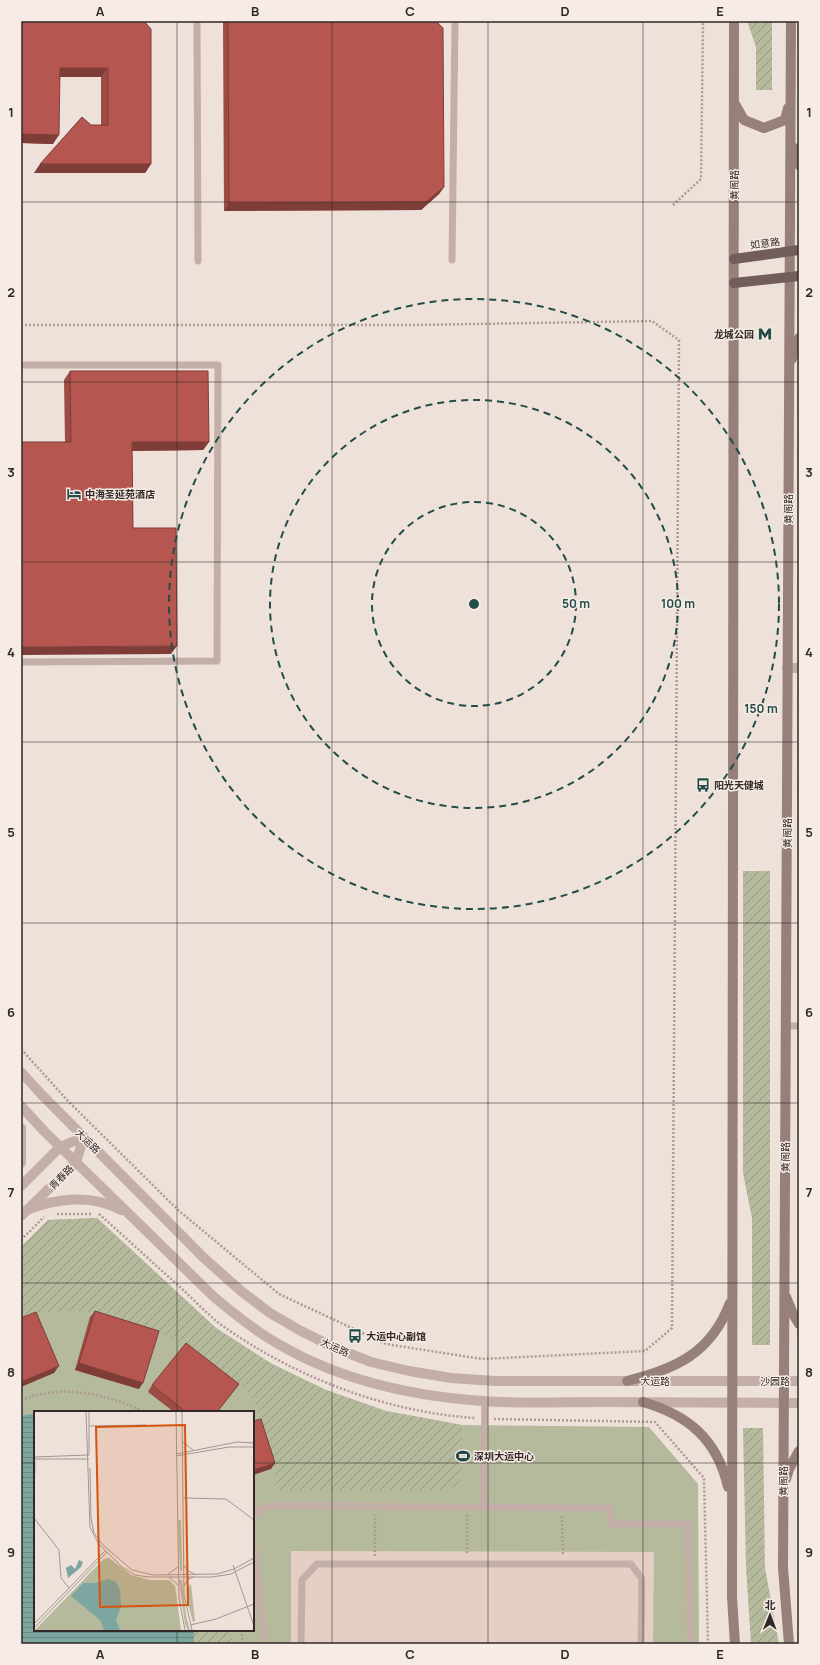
<svg xmlns="http://www.w3.org/2000/svg" width="820" height="1665" viewBox="0 0 820 1665" font-family="Manrope,'Noto Sans SC',sans-serif">
<style>
.park{fill:#b5ba9c;fill-rule:evenodd}
.garden{fill:url(#garden-furrows)}
.plaza{fill:#e3cfc3}
.water{fill:url(#water-rules)}
.lines{fill:none;stroke-linecap:round;stroke-linejoin:round}
.path{stroke:#af9992;stroke-width:2.5;stroke-dasharray:2 2;stroke-linecap:butt}
.service{stroke:#c3afa8;stroke-width:7}
.minor{stroke:#c3afa8;stroke-width:10}
.tertiary{stroke:#c3afa8;stroke-width:10}
.secondary{stroke:#977f7a;stroke-width:10}
.primary{stroke:#715e5a;stroke-width:10}
.wall{fill:#9c4b45}
.shaded-wall{fill:#7f3d38}
.building{fill:#b55750;stroke:#7f3d38}
.grid{fill:none;stroke:#312827;stroke-width:1;stroke-opacity:0.55}
.ring{fill:none;stroke:#224d48;stroke-width:2;stroke-dasharray:7 5}
.labels{text-anchor:middle;stroke-width:3;stroke-linejoin:round;paint-order:stroke}
.street-label{font-size:10px;fill:#312827;stroke:#f6ebe5}
.poi-label{font-size:10px;font-weight:bold;fill:#312827;stroke:#f6ebe5;text-anchor:start}
.inset-road{fill:none;stroke:#a29792;stroke-width:1}
.view{fill:#d6540f;fill-opacity:0.15;stroke:#d6540f;stroke-width:2}
.inset-edge{fill:none;stroke:#312827;stroke-width:2}
.centre{fill:#224d48;stroke:#f6ebe5;stroke-width:2}
.ring-label{font-size:12px;text-anchor:middle;font-weight:bold;fill:#224d48;stroke:#f6ebe5;stroke-width:3;stroke-linejoin:round;paint-order:stroke}
.neatline{fill:none;stroke:#312827;stroke-width:1.5}
.grid-label{font-size:13px;text-anchor:middle;font-weight:bold;fill:#312827}
</style>
<defs>
<pattern id="garden-furrows" width="10" height="10" patternUnits="userSpaceOnUse"><rect width="10" height="10" fill="#b5ba9c"/><path d="M-1 1l2-2M0 10L10 0M9 11l2-2" fill="none" stroke="#94977f"/></pattern>
<pattern id="water-rules" width="6" height="5" patternUnits="userSpaceOnUse"><rect width="6" height="5" fill="#7da6a1"/><path d="M0 2.5h6" fill="none" stroke="#678783"/></pattern>
</defs>
<rect width="100%" height="100%" fill="#ede1da"/>
<path class="park" d="M97,1218l119,110 56,36 54,26 60,21 76,14 187,2 49,57 1,160h-678v-397l27,-27zM35,1412h218v218h-218z"/>
<g class="garden">
<polygon points="747,21 772,21 772,90 756,90 756,47"/>
<polygon points="743,871 770,871 770,1345 752,1345 752,1218 743,1173"/>
<polygon points="97,1218 216,1328 272,1364 326,1390 386,1411 462,1425 462,1475 457,1486 446,1490 277,1490 275,1469 254,1400 244,1387 183,1344 157,1332 85,1311 62,1311 35,1313 21,1319 21,1247 48,1220"/>
<polygon points="743,1428 763,1428 765,1568 779,1644 751,1644 746,1568"/>
<polygon points="194,1630 231,1630 232,1644 194,1644"/>
</g>
<polygon class="plaza" points="291,1551 654,1552 653,1644 291,1644"/>
<polygon class="water" points="35,1413 35,1630 194,1630 194,1644 21,1644 21,1416"/>
<g class="lines">
<g class="path">
<polyline points="673,205 701,179 703,21"/>
<polyline points="21,325 415,325 652,321 679,340 672,1328 645,1351 482,1359 386,1344 279,1294 178,1210 68,1101 21,1049"/>
<polyline points="57,1214 92,1214"/>
<path d="M99,1214c27,24 54,49 81,73 13,12 26,26 40,37 74,53 165,88 255,94"/>
<polyline points="21,1240 44,1217"/>
<path d="M21,1400c41,-16 85,-7 123,12"/>
<polyline points="494,1419 655,1422 704,1478 708,1644"/>
<polyline points="467,1515 467,1554"/>
<polyline points="562,1516 563,1555"/>
<polyline points="375,1556 375,1515"/>
<polyline points="241,1630 243,1644"/>
</g>
<g class="service">
<polyline points="197,21 198,261"/>
<polyline points="452,260 455,21"/>
<polyline points="21,365 218,365 217,661 21,662"/>
<polyline points="785,1026 799,1026"/>
<polyline points="483,1507 610,1508 610,1524 689,1524 690,1644"/>
<polyline points="253,1517 258,1511 265,1506 483,1507 485,1401"/>
<polyline points="253,1536 265,1644"/>
<polyline points="301,1644 302,1580 317,1564 631,1564 642,1579 641,1644"/>
</g>
<polyline class="minor" points="787,668 799,668"/>
<g class="tertiary">
<polyline points="21,1072 42,1095 204,1258 241,1291 270,1313 301,1331 333,1347 371,1362 409,1371 451,1378 495,1381 799,1381"/>
<path d="M21,1106l23,25 170,166c18,15 36,30 56,42 64,40 139,57 213,62 39,3 78,1 117,1 66,0 133,1 199,1"/>
<polyline points="21,1128 21,1163"/>
<polyline points="21,1186 60,1147 84,1137"/>
<path d="M27,1210c29,-12 66,-16 94,0"/>
<polyline points="21,1216 76,1162 84,1137"/>
</g>
<g class="secondary">
<polyline points="734,21 732,1597 735,1644"/>
<polyline points="735,104 744,120 764,128 785,120 788,108"/>
<polyline points="794,148 799,165"/>
<polyline points="792,359 799,338"/>
<polyline points="786,1297 793,1314 799,1324"/>
<path d="M627,1381c49,-12 84,-28 103,-78"/>
<path d="M643,1402c45,13 74,37 85,85"/>
<polyline points="786,1479 789,1469 799,1451"/>
<polyline points="789,1644 783,1568 791,21"/>
</g>
<g class="primary">
<polyline points="734,259 799,250"/>
<polyline points="734,283 799,276"/>
</g>
</g>
<g class="wall">
<polygon points="21,21 144,21 151,164 145,173 34,173 91,125 101,125 101,77 60,77 53,144 21,143"/>
<polygon points="223,21 436,21 444,187 439,194 421,210 224,211"/>
<polygon points="70,371 209,442 203,450 132,451 133,528 171,654 65,442 64,380"/>
<polygon points="95,1311 139,1389 75,1370 90,1317"/>
<polygon points="239,1384 217,1412 174,1412 148,1392 152,1385"/>
</g>
<g class="shaded-wall">
<polygon points="60,68 108,68 101,77 53,77"/>
<polygon points="21,134 59,135 53,144 21,143"/>
<polygon points="40,164 151,164 145,173 34,173"/>
<polygon points="444,187 439,194 421,210 224,211 229,203"/>
<polygon points="132,442 209,442 203,450 126,451"/>
<polygon points="177,646 171,654 21,655 21,647"/>
<polygon points="79,1363 143,1383 139,1389 75,1370"/>
<polygon points="59,1366 54,1373 21,1387 21,1382"/>
<polygon points="275,1463 271,1469 253,1475 253,1470"/>
</g>
<g class="building">
<polygon points="21,21 144,21 151,29 151,164 40,164 82,117 91,125 108,125 108,68 60,68 59,135 21,134"/>
<polygon points="228,21 436,21 443,28 444,187 426,202 229,203"/>
<polygon points="70,371 208,371 209,442 132,442 133,528 176,528 177,646 21,647 21,442 71,442"/>
<polygon points="95,1311 159,1331 143,1383 79,1363"/>
<polygon points="36,1312 59,1366 21,1382 21,1318"/>
<polygon points="186,1343 239,1384 217,1412 186,1412 152,1385"/>
<polygon points="261,1419 275,1463 253,1470 253,1421"/>
</g>
<path class="grid" d="M177,21v1391M332,21v1623M488,21v1623M643,21v1623M21,202h778M21,382h778M21,562h778M21,742h778M21,923h778M21,1103h778M21,1283h778M21,1463h14M253,1463h546M177,1630v14"/>
<g class="ring">
<circle cx="474" cy="604" r="102"/>
<circle cx="474" cy="604" r="204"/>
<circle cx="474" cy="604" r="305"/>
</g>
<defs>
<symbol id="metro-bare" viewBox="-9 -9 18 18"><path d="M-5.5 5V-5H-3L0 0L3-5H5.5V5H3V-.5L0 4L-3-.5V5Z" fill="#224d48" stroke="#f6ebe5" stroke-width="2.5" paint-order="stroke"/></symbol>
<symbol id="hotel-bare" viewBox="-9 -9 18 18"><path d="M-6-4.5h1.5V1H6V5H4.5V3h-9V5H-6ZM-4 0a1.8 1.8 0 1 1 3.6 0ZM.5 0V-2.5h3Q6-2.5 6 0Z" fill="#224d48" stroke="#f6ebe5" stroke-width="2.5" paint-order="stroke"/></symbol>
<symbol id="bus-bare" viewBox="-9 -9 18 18"><path d="M-5-6H5V4H4V6H2V4H-2V6H-4V4H-5ZM-3.5-4V0h7V-4ZM-3.5 1.2v1.5H-2V1.2ZM2 1.2v1.5H3.5V1.2Z" fill="#224d48" stroke="#f6ebe5" stroke-width="2.5" paint-order="stroke"/></symbol>
<symbol id="stadium-bare" viewBox="-9 -9 18 18"><path d="M0-5a6.5 5 0 1 0 0 10a6.5 5 0 1 0 0-10ZM-3.5-1.8h7v3.6h-7Z" fill="#224d48" stroke="#f6ebe5" stroke-width="2.5" paint-order="stroke"/></symbol>
</defs>
<g fill-rule="evenodd">
<use href="#metro-bare" x="755" y="324" width="20" height="20"/>
<use href="#hotel-bare" x="64" y="484" width="20" height="20"/>
<use href="#bus-bare" x="693" y="775" width="20" height="20"/>
<use href="#bus-bare" x="345" y="1326" width="20" height="20"/>
<use href="#stadium-bare" x="453" y="1446" width="20" height="20"/>
</g>
<g class="labels">
<g class="street-label">
<text transform="translate(734 185) rotate(-90)" y="4">黄阁路</text>
<text transform="translate(765 243) rotate(-7)" y="4">如意路</text>
<text transform="translate(788 509) rotate(-90)" y="4">黄阁路</text>
<text transform="translate(787 833) rotate(-90)" y="4">黄阁路</text>
<text transform="translate(88 1141) rotate(45)" y="4">大运路</text>
<text transform="translate(785 1157) rotate(-90)" y="4">黄阁路</text>
<text transform="translate(61 1177) rotate(-45)" y="4">青春路</text>
<text transform="translate(335 1347) rotate(24)" y="4">大运路</text>
<text x="655" y="1385">大运路</text>
<text x="775" y="1385">沙园路</text>
<text transform="translate(783 1481) rotate(-90)" y="4">黄阁路</text>
</g>
<g class="poi-label">
<text x="754" y="338" text-anchor="end">龙城公园</text>
<text x="85" y="498">中海圣延苑酒店</text>
<text x="714" y="789">阳光天健城</text>
<text x="366" y="1340">大运中心副馆</text>
<text x="474" y="1460">深圳大运中心</text>
</g>
</g>
<g transform="translate(34 1411)">
<rect width="220" height="220" fill="#ede1da"/>
<path d="M157,173l4,37 -2,1 -5,-18v-17z" fill="#b5ba9c"/>
<path d="M75,147l25,19 15,3h20l6,6 6,44h-146l69,-71z" fill="#b5ba9c"/>
<path d="M144,109h3l1,51h-2zM75,147l19,16 21,6v7l-20,1 -4,-12 -17,-7 -23,9 19,-19zM145,169h3l4,36 4,14h-2l-3,-6zM86,179h3l2,18 -1,7 -6,1z" fill="#b5ba9c"/>
<path d="M45,149l4,2 -2,5 -13,11 -2,-10 5,-3 4,4zM74,168l8,3 4,8 1,16 -5,14 4,10h-16l-4,-10 -29,-24 12,-13h12z" fill="#7da6a1"/>
<path class="inset-road" d="M52,1l4,115 8,16 24,24 13,8 13,2h64l19,-3 23,-12M55,1v43M142,1l3,186 6,32M148,1l2,183 8,35M55,15l57,-1M149,31l10,8M142,43l61,-12 17,1M142,45l53,-9h25M0,46l55,-2M0,48h55M56,57l1,50 3,15 9,12 29,25 21,5 64,-1 17,-5 20,-11M149,87l43,1 28,21M0,89l1,-38M0,107l25,32 2,28 8,10M199,154l21,61M150,155l4,5 7,3M133,164l11,-8M135,166l9,8M150,175l4,-7 6,-2M0,213l71,-73M156,214l26,-6 38,-15M0,217l73,-76"/>
<path class="view" d="M151,14l3,180 -88,2 -4,-180z"/>
<rect width="220" height="220" class="inset-edge"/>
</g>
<circle cx="474" cy="604" r="6" class="centre"/>
<g class="ring-label">
<text x="576" y="608">50 m</text>
<text x="678" y="608">100 m</text>
<text x="761" y="713">150 m</text>
</g>
<rect width="820" height="1665" fill="none" stroke="#f6ebe5" stroke-width="44"/>
<g transform="translate(770 1615) rotate(1)" stroke="#f6ebe5" stroke-width="3" paint-order="stroke">
<path d="M0-3L7 15L0 10L-7 15Z" fill="#312827"/>
<text y="-6" font-size="11" font-weight="bold" text-anchor="middle" fill="#312827">北</text>
</g>
<rect x="22" y="22" width="776" height="1621" class="neatline"/>
<g class="grid-label">
<text x="100" y="16">A</text>
<text x="255" y="16">B</text>
<text x="410" y="16">C</text>
<text x="565" y="16">D</text>
<text x="720" y="16">E</text>
<text x="11" y="117">1</text>
<text x="809" y="117">1</text>
<text x="11" y="297">2</text>
<text x="809" y="297">2</text>
<text x="11" y="477">3</text>
<text x="809" y="477">3</text>
<text x="11" y="657">4</text>
<text x="809" y="657">4</text>
<text x="11" y="837">5</text>
<text x="809" y="837">5</text>
<text x="11" y="1017">6</text>
<text x="809" y="1017">6</text>
<text x="11" y="1197">7</text>
<text x="809" y="1197">7</text>
<text x="11" y="1377">8</text>
<text x="809" y="1377">8</text>
<text x="11" y="1557">9</text>
<text x="809" y="1557">9</text>
<text x="100" y="1659">A</text>
<text x="255" y="1659">B</text>
<text x="410" y="1659">C</text>
<text x="565" y="1659">D</text>
<text x="720" y="1659">E</text>
</g>
</svg>
